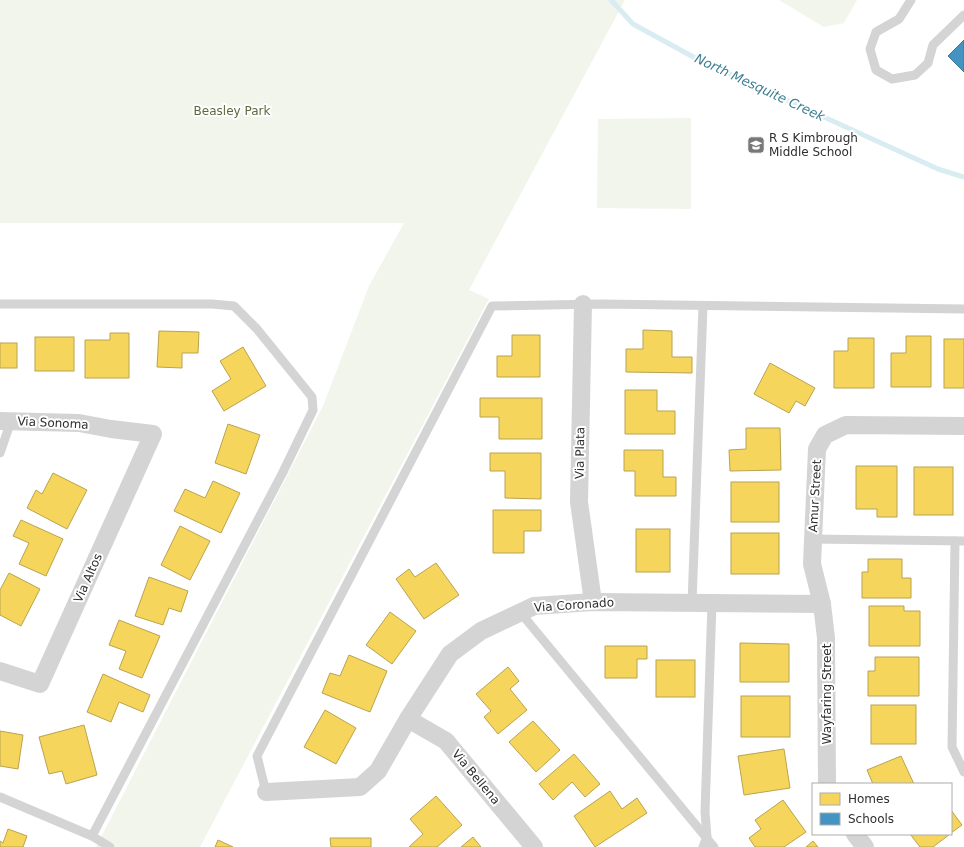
<svg xmlns="http://www.w3.org/2000/svg" width="964" height="847" viewBox="0 0 964 847" font-family="'DejaVu Sans',sans-serif">
<style>
.green{fill:#f2f5ec}
.homes{fill:#f6d55c;stroke:#baa34e}
.schools{fill:#4393c3;stroke:#3d7597}
.lines{fill:none;stroke-linecap:round;stroke-linejoin:round}
.stream{stroke:#d9ecf2;stroke-width:5}
.lane{stroke:#d4d4d4;stroke-width:9}
.street{stroke:#d4d4d4;stroke-width:18}
.labels{text-anchor:middle;stroke-width:4;stroke-linejoin:round;paint-order:stroke}
.park-label{font-size:12px;fill:#596b3c;stroke:#fff}
.poi-label{font-size:12px;fill:#2f2f2f;stroke:#fff;text-anchor:start}
.street-label{font-size:12px;fill:#2f2f2f;stroke:#fff}
.water-label{font-size:13px;font-style:italic;fill:#3c7e92;stroke:#fff}
</style>
<rect width="100%" height="100%" fill="#fff"/>
<g class="green">
<polygon points="0,0 625,0 469,290 489,299 200,847 96,847 323,406 369,286 404,223 0,223"/>
<polygon points="779,0 857,0 844,23 824,27"/>
<polygon points="691,118 691,209 597,208 598,119"/>
</g>
<g class="homes">
<polygon points="643,330 672,331 672,357 692,357 692,373 626,372 626,349 643,349"/>
<polygon points="159,331 199,332 198,353 182,353 182,368 157,367"/>
<polygon points="110,333 129,333 129,378 85,378 85,340 110,340"/>
<polygon points="512,335 540,335 540,377 497,377 497,356 512,356"/>
<polygon points="906,336 931,336 931,387 891,387 891,353 906,353"/>
<rect x="35" y="337" width="39" height="34"/>
<polygon points="848,338 874,338 874,388 834,388 834,351 848,351"/>
<rect x="944" y="339" width="20" height="49"/>
<rect x="0" y="343" width="17" height="25"/>
<polygon points="243,347 266,386 224,411 212,391 231,379 220,361"/>
<polygon points="770,363 815,388 805,406 796,401 789,413 754,394"/>
<polygon points="625,390 657,390 657,411 675,411 675,434 625,434"/>
<polygon points="480,398 542,398 542,439 499,439 499,417 480,417"/>
<polygon points="228,424 260,435 246,474 215,463"/>
<polygon points="746,428 780,428 781,470 730,471 729,450 746,449"/>
<polygon points="624,450 663,450 663,477 676,477 676,496 635,496 635,471 624,471"/>
<polygon points="490,453 541,453 541,499 505,498 505,471 490,471"/>
<polygon points="856,466 897,466 897,517 877,517 877,509 856,509"/>
<rect x="914" y="467" width="39" height="48"/>
<polygon points="53,473 87,490 67,529 27,508 36,490 42,494"/>
<polygon points="213,481 240,493 221,533 174,511 185,489 205,498"/>
<rect x="731" y="482" width="48" height="40"/>
<polygon points="493,510 541,510 541,531 524,531 524,553 493,553"/>
<polygon points="21,520 63,539 46,576 19,564 29,543 13,536"/>
<polygon points="180,526 210,541 190,580 161,565"/>
<rect x="636" y="529" width="34" height="43"/>
<rect x="731" y="533" width="48" height="41"/>
<polygon points="868,559 902,559 902,578 911,578 911,598 862,598 862,572 868,572"/>
<polygon points="436,563 459,595 424,619 396,579 409,569 415,577"/>
<polygon points="9,573 40,589 21,626 0,615 0,590"/>
<polygon points="149,577 188,591 181,612 169,608 163,625 135,616"/>
<polygon points="869,606 904,606 904,611 920,611 920,646 869,646"/>
<polygon points="390,612 416,631 392,664 366,645"/>
<polygon points="119,620 160,636 142,678 119,669 126,651 109,645"/>
<polygon points="740,643 789,644 789,682 740,682"/>
<polygon points="605,646 647,646 647,659 637,659 637,678 605,678"/>
<polygon points="349,655 387,671 370,712 322,693 330,673 340,676"/>
<polygon points="875,657 919,657 919,696 868,696 868,671 875,671"/>
<rect x="656" y="660" width="39" height="37"/>
<polygon points="508,667 519,681 510,689 527,710 498,734 484,717 491,711 476,694"/>
<polygon points="103,674 150,695 143,712 119,702 111,722 87,712"/>
<rect x="741" y="696" width="49" height="41"/>
<rect x="871" y="705" width="45" height="39"/>
<polygon points="325,710 356,728 336,764 304,747"/>
<polygon points="533,721 560,750 536,772 509,742"/>
<polygon points="84,725 97,775 66,784 62,771 49,774 39,737"/>
<polygon points="0,731 23,735 18,769 0,766"/>
<polygon points="784,749 790,788 744,795 738,756"/>
<polygon points="574,754 600,784 585,797 572,782 553,800 539,784"/>
<polygon points="901,756 914,784 873,784 867,770"/>
<polygon points="610,791 622,809 637,798 647,813 595,847 574,816"/>
<polygon points="436,796 462,825 437,847 409,847 423,834 410,819"/>
<polygon points="783,800 806,832 784,847 755,847 749,838 761,829 755,820"/>
<polygon points="951,810 962,825 951,833"/>
<polygon points="8,829 27,836 23,847 0,847 0,841 3,843"/>
<polygon points="910,834 950,834 933,847 920,847"/>
<polygon points="473,837 481,847 461,847"/>
<polygon points="330,838 371,838 371,847 331,847"/>
<polygon points="218,840 233,847 215,847"/>
<polygon points="813,841 818,847 806,847"/>
</g>
<polygon class="schools" points="964,40 964,72 948,56"/>
<g class="lines">
<polyline class="stream" points="611,0 633,24 697,59 938,169 964,177"/>
<g class="lane">
<polyline points="911,0 899,19 876,32 870,49 876,70 892,79 915,75 928,63 933,45 964,15"/>
<polyline points="0,304 212,304 234,306 257,329 312,397 313,410 283,472 92,836"/>
<polyline points="0,453 11,421"/>
<polyline points="813,539 964,541"/>
<polyline points="955,541 952,747 964,772"/>
<polyline points="692,603 703,306"/>
<polyline points="520,612 714,847"/>
<polyline points="266,792 257,756 492,306 601,304 964,309"/>
<polyline points="0,797 92,836 110,847"/>
<polyline points="703,847 707,837 705,812 712,603"/>
</g>
<g class="street">
<polyline points="583,304 579,502 593,602"/>
<polyline points="0,421 79,423 111,429 153,434 40,684 0,671"/>
<polyline points="408,719 446,741 534,847"/>
<polyline points="827,784 826,638 822,604 812,564 817,449 825,435 846,425 964,426"/>
<polyline points="266,792 360,787 378,771 408,719 450,654 481,631 534,606 593,602 822,604"/>
<polyline points="855,834 865,847"/>
</g>
</g>
<defs>
<symbol id="school-square" viewBox="-11 -11 22 22"><rect x="-9" y="-9" width="18" height="18" rx="4" fill="#787878" stroke="#fff"/><path d="M0-5L7-2L0 1L-7-2ZM-4 1L0 2.5L4 1V4Q0 6-4 4Z" fill="#fff"/></symbol>
</defs>
<g fill-rule="evenodd">
<use href="#school-square" x="746" y="135" width="20" height="20"/>
</g>
<g class="labels">
<g class="park-label">
<text x="232" y="115">Beasley Park</text>
</g>
<g class="poi-label">
<text x="769" y="142">R S Kimbrough<tspan x="769" dy="14">Middle School</tspan></text>
</g>
<g class="street-label">
<text transform="translate(53 423) rotate(3)" y="4">Via Sonoma</text>
<text transform="translate(580 453) rotate(-89)" y="4">Via Plata</text>
<text transform="translate(815 496) rotate(-87)" y="4">Amur Street</text>
<text transform="translate(88 578) rotate(-66)" y="4">Via Altos</text>
<text transform="translate(574 605) rotate(-4)" y="4">Via Coronado</text>
<text transform="translate(827 694) rotate(-90)" y="4">Wayfaring Street</text>
<text transform="translate(476 777) rotate(50)" y="4">Via Bellena</text>
</g>
<g class="water-label">
<text transform="translate(760 87) rotate(25)" y="5">North Mesquite Creek</text>
</g>
</g>
<rect x="812" y="783" width="140" height="52" fill="#ffffff" stroke="#acacac"/>
<rect x="820" y="793" width="20" height="12" fill="#f6d55c" stroke="#acacac"/>
<text x="848" y="803" font-size="12" fill="#2f2f2f">Homes</text>
<rect x="820" y="813" width="20" height="12" fill="#4393c3" stroke="#acacac"/>
<text x="848" y="823" font-size="12" fill="#2f2f2f">Schools</text>
</svg>
